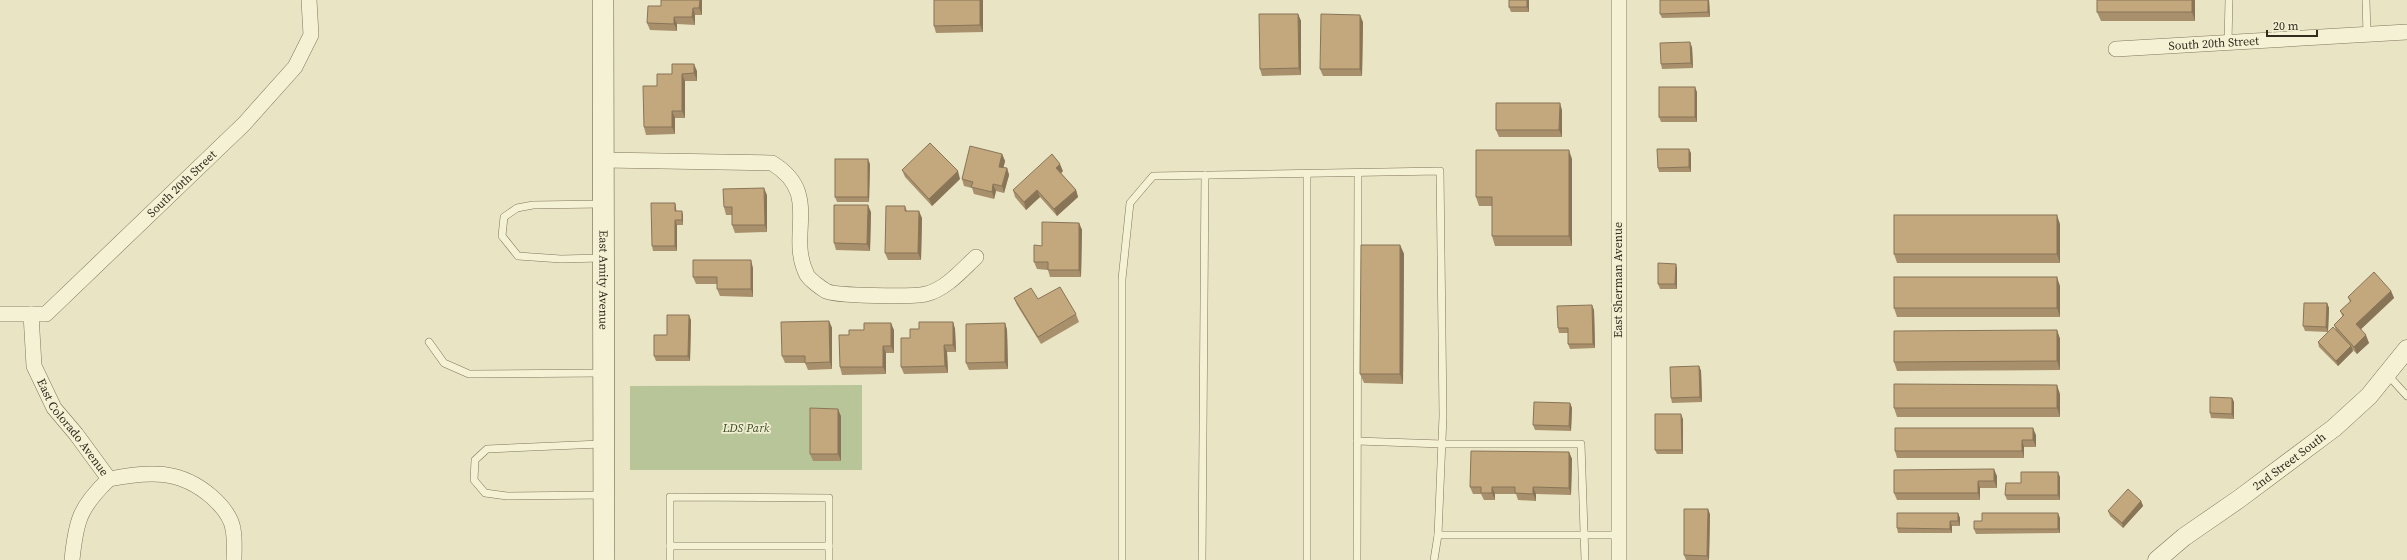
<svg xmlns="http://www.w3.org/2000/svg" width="2407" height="560" viewBox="0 0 2407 560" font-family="'Source Serif 4',serif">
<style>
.green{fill:#b7c598}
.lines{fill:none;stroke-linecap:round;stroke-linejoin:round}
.service-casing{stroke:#81765c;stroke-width:8}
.minor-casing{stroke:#81765c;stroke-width:16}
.tertiary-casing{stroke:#81765c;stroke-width:19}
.secondary-casing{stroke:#62573f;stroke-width:22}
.service{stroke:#f4f1d5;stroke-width:7}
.minor{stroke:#f4f1d5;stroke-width:15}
.tertiary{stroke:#f4f1d5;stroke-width:18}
.secondary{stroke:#f4f1d5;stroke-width:21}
.wall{fill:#a8906c}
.shaded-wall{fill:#887558}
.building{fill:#c3a77d;stroke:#887558}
.labels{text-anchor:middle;stroke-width:3.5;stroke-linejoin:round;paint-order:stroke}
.street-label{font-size:12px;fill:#322c1e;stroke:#f1eed2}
.park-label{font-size:12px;font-style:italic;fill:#3c4c27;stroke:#f1eed2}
</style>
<rect width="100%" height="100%" fill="#e9e4c3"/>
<polygon class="green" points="862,385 862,470 630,470 630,386"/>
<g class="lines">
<defs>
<g id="service">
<polyline points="2366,0 2367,35"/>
<polyline points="2228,42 2229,0"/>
<polyline points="1307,174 1307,560"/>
<polyline points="601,204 533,205 517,208 504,217 502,236 518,256 561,259 601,258"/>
<polyline points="429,342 444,363 469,374 602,373"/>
<polyline points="2387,374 2407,396"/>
<polyline points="1357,441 1442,444 1581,444 1585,560"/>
<polyline points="601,444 487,449 475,460 474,480 485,493 507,496 602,495"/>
<polyline points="1438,535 1619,535"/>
<polyline points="670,546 829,546"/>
<polyline points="670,560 670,497 829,498 829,560"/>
<polyline points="1122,560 1122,279 1130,203 1153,176 1440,171 1443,416 1438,535 1434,560"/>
<polyline points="1202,560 1205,175"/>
<polyline points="1357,560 1358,173"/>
</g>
<g id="minor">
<polyline points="1619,0 1619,560"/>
<path id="s1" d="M2116,49l291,-17"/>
<path d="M604,160l168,3c51,31 14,71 35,112 3,5 14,13 19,16 9,5 87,6 100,3 20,-5 35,-23 50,-37"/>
<path id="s2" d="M0,314h46l198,-190 51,-57 16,-32 -2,-35"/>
<path id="s3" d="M31,314l3,52 20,42 22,26 33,45"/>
<path d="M109,479c40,-8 71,-10 103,18 10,9 19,19 21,32 2,10 1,21 1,31"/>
<path d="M72,560c4,-40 8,-53 37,-81"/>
</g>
<g id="tertiary">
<path id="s4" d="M2157,560l27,-23 55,-38 95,-71 35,-32 38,-47"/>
</g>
<g id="secondary">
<path id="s5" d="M603,0l1,560"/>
</g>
</defs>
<use href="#service" class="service-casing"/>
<use href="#minor" class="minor-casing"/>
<use href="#tertiary" class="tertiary-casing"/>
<use href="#secondary" class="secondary-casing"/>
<use href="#service" class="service"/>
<use href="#minor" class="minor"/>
<use href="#tertiary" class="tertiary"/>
<use href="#secondary" class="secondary"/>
</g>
<g class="wall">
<polygon points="702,0 702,15 695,15 695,25 677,24 677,31 650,30 647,23 661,6"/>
<polygon points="983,0 983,32 936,33 934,26"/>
<polygon points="1529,0 1529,12 1511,12 1509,7"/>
<polygon points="1660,0 1709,0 1710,17 1662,18 1660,14"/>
<polygon points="2195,0 2195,21 2101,21 2097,12"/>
<polygon points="1298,14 1301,21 1301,75 1262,76 1260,69"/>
<polygon points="1363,22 1362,76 1323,76 1320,69"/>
<polygon points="1692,47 1693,68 1662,69 1661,64"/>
<polygon points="697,71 697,81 685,81 685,118 675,118 675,134 646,135 644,127 657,86 672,74"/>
<polygon points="1697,92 1697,122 1661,122 1659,117"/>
<polygon points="1562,110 1562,137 1499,137 1496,130"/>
<polygon points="1691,153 1691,172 1659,172 1658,168"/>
<polygon points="1002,154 1005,161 1003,168 1007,168 1009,175 1004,193 996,191 994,199 974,194 972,188 964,186 962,179"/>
<polygon points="1572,159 1572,246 1495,246 1492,236 1492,206 1479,206 1476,197"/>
<polygon points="870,164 869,202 837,202 835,197"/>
<polygon points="902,170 960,179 932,206 905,177"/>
<polygon points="1063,171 1061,173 1076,190 1078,197 1057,216 1040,197 1026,210 1015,197 1013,190"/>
<polygon points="767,195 767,232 735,233 732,225 732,215 726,215 724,207"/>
<polygon points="675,203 676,208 676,211 683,215 683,225 677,225 677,251 653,251 652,246"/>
<polygon points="905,206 907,211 922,218 921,260 888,260 885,253"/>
<polygon points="871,212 870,251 836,250 834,243"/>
<polygon points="1079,223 1082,230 1081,277 1050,277 1048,270 1037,269 1034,262"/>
<polygon points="2060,224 2060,263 1897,263 1894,254"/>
<polygon points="1400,245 1404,254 1403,384 1364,383 1360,374"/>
<polygon points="753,268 753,297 720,296 717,289 717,284 696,284 693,277"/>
<polygon points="1677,268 1677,289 1660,289 1658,284"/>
<polygon points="2060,286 2060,317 1897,317 1894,308"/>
<polygon points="2391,291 2394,298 2361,329 2369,343 2357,354 2352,349 2353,351 2338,366 2319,347 2318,342 2336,330 2334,325 2343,317 2340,311 2350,302 2348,297"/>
<polygon points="1014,298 1038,299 1076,314 1079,322 1041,344 1017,305"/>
<polygon points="2327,303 2329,308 2328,332 2305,331 2303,326"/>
<polygon points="1594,310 1595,348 1570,349 1568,344 1568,333 1559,333 1558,328"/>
<polygon points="691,320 690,361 656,361 654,356 667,335"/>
<polygon points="829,321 832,328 832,369 808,370 805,363 785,363 782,356"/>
<polygon points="953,322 955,329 956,352 947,352 948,373 904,374 901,367 919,329"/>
<polygon points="1005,323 1007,330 1008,369 969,370 966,363"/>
<polygon points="894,330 894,353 886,353 886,374 842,375 840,367 849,335"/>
<polygon points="2057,330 2060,339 2060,370 1897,371 1894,362"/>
<polygon points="1699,366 1701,371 1702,402 1672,403 1671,398"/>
<polygon points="2060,394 2060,417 1897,417 1894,408"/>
<polygon points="2232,398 2234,402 2234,419 2211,418 2210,413"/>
<polygon points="1570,403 1572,408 1571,431 1535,430 1533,425"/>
<polygon points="841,416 841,461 813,461 810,454"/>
<polygon points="1683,419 1683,454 1657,454 1655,450"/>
<polygon points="2036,435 2036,447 2024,447 2024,458 1897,458 1895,451"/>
<polygon points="1569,452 1572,459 1571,495 1536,494 1536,501 1518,500 1516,494 1495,494 1495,500 1484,500 1481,494 1473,494 1470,487"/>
<polygon points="1997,476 1997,488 1980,488 1980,500 1897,500 1894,493"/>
<polygon points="2060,477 2060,500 2007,500 2005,495"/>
<polygon points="2141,501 2143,506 2123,528 2110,516 2108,511"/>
<polygon points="1958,513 1960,518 1960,526 1952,526 1952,533 1898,533 1897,528"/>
<polygon points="1710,514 1709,560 1686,560 1684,555"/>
<polygon points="2060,518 2060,533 1976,534 1974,529"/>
</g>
<g class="shaded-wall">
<polygon points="700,0 702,0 702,15 699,8"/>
<polygon points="980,0 983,0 983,32 980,25"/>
<polygon points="1527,0 1529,0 1529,12 1527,7"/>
<polygon points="1708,0 1709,0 1710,17 1708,12"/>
<polygon points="2192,0 2195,0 2195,21 2192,12"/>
<polygon points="693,8 695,15 695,25 692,17"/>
<polygon points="1298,14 1301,21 1301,75 1299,68"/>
<polygon points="1360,15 1363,22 1362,76 1360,69"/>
<polygon points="674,17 677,24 677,31 674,24"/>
<polygon points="1690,42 1692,47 1693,68 1691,63"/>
<polygon points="694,64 697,71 697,81 694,73"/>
<polygon points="682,74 685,81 685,118 682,111"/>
<polygon points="1695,87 1697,92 1697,122 1695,117"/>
<polygon points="1560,103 1562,110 1562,137 1559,130"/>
<polygon points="672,111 675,118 675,134 672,127"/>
<polygon points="1689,149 1691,153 1691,172 1689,167"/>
<polygon points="1569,150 1572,159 1572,246 1569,236"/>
<polygon points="1002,154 1005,161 1002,174 999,167"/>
<polygon points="868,159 870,164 869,202 868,197"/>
<polygon points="1060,164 1063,171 1059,175 1056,168"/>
<polygon points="1007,168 1009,175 1004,193 1002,186"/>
<polygon points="958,171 960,179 932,206 929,199"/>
<polygon points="993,184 996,191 994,199 992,192"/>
<polygon points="764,188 767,195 767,232 765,225"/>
<polygon points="1037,190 1040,197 1026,210 1024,202"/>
<polygon points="1076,190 1078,197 1057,216 1054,209"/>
<polygon points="675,203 676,208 677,216 675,211"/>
<polygon points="868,205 871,212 870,251 867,244"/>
<polygon points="682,211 683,215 683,225 682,220"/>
<polygon points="919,211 922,218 921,260 918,253"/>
<polygon points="2057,215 2060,224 2060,263 2057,254"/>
<polygon points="675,220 677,225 677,251 675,246"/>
<polygon points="1079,223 1082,230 1081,277 1079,270"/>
<polygon points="1400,245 1404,254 1403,384 1400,374"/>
<polygon points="751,260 753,268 753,297 751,289"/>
<polygon points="1676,264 1677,268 1677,289 1675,284"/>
<polygon points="2057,277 2060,286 2060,317 2057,308"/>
<polygon points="2391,291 2394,298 2359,331 2356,324"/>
<polygon points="2327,303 2329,308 2328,332 2326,327"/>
<polygon points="1592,305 1594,310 1595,348 1593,344"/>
<polygon points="689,315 691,320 690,361 688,356"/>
<polygon points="829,321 832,328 832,369 830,362"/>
<polygon points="953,322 955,329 956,352 953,345"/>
<polygon points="891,323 894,330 894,353 891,346"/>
<polygon points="1005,323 1007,330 1008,369 1005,362"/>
<polygon points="2057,330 2060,339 2060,370 2057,361"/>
<polygon points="2366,335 2369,343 2357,354 2354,347"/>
<polygon points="944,345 947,352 948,373 945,366"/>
<polygon points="883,346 886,353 886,374 883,367"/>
<polygon points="2351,346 2353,351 2338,366 2336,361"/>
<polygon points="1699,366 1701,371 1702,402 1700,397"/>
<polygon points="2057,385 2060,394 2060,417 2057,408"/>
<polygon points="2232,398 2234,402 2234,419 2232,414"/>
<polygon points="1570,403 1572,408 1571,431 1569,426"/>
<polygon points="838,409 841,416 841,461 838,454"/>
<polygon points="1681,414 1683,419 1683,454 1682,450"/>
<polygon points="2033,428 2036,435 2036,447 2033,440"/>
<polygon points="2022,440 2024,447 2024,458 2022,451"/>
<polygon points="1569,452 1572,459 1571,495 1569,488"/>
<polygon points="1994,469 1997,476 1997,488 1994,481"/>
<polygon points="2058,472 2060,477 2060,500 2058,495"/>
<polygon points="1978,481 1980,488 1980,500 1978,493"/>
<polygon points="1492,487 1495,494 1495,500 1492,493"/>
<polygon points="1533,487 1536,494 1536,501 1533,494"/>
<polygon points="2141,501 2143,506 2123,528 2122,523"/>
<polygon points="1708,509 1710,514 1709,560 1707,556"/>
<polygon points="1958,513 1960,518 1960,526 1958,521"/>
<polygon points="2058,513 2060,518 2060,533 2058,529"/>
<polygon points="1950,521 1952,526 1952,533 1950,529"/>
</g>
<g class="building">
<polygon points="661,0 700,0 699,8 693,8 692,17 674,17 674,24 647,23 648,6 661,6"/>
<polygon points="934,0 980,0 980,25 934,26"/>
<rect x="1509" y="0" width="18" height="7"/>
<polygon points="1660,0 1708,0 1708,12 1660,14"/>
<rect x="2097" y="0" width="95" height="12"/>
<polygon points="1259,14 1298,14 1299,68 1260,69"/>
<polygon points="1321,14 1360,15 1360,69 1320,69"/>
<polygon points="1690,42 1691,63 1661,64 1660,43"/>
<polygon points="672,64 694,64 694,73 682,74 682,111 672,111 672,127 644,127 643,86 657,86 657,74 672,74"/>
<rect x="1659" y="87" width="36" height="30"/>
<polygon points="1496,103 1560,103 1559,130 1496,130"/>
<polygon points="930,143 958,171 929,199 902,170"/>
<polygon points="970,146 1002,154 999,167 1007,168 1002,186 993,184 992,192 971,187 973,182 962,179"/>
<polygon points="1657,149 1689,149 1689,167 1658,168"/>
<polygon points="1476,150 1569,150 1569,236 1492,236 1492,197 1476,197"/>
<polygon points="1052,154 1060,164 1056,168 1076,190 1054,209 1037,190 1024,202 1013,190"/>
<rect x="835" y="159" width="33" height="38"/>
<polygon points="764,188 765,225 732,225 732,207 724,207 723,189"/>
<polygon points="651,203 675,203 675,211 682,211 682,220 675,220 675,246 652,246"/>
<polygon points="834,205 868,205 867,244 834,243"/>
<polygon points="886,206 905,206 905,211 919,211 918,253 885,253"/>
<rect x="1894" y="215" width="163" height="39"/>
<polygon points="1042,222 1079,223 1079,270 1048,270 1048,262 1034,262 1034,245 1042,246"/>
<polygon points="1361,245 1400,245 1400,374 1360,374"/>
<polygon points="693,260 751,260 751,289 717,289 717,277 693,277"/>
<polygon points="1658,263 1676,264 1675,284 1658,284"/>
<polygon points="2374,272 2391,291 2356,324 2366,335 2354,347 2334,325 2344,315 2340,311 2351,301 2348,297"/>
<rect x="1894" y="277" width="163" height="31"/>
<polygon points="1060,287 1076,314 1038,337 1014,298 1031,288 1038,299"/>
<polygon points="2304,303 2327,303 2326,327 2303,326"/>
<polygon points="1592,305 1593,344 1568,344 1568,328 1558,328 1557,306"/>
<polygon points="667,315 689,315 688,356 654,356 654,335 667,335"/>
<polygon points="829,321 830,362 805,363 805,356 782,356 781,322"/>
<polygon points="919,322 953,322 953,345 944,345 945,366 901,367 901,338 910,338 910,329 919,329"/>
<polygon points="864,323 891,323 891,346 883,346 883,367 840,367 839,335 849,335 849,330 864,330"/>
<polygon points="1005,323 1005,362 966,363 966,324"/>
<polygon points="2333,327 2351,346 2336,361 2318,342"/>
<polygon points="2057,330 2057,361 1894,362 1894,331"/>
<polygon points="1699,366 1700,397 1671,398 1670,367"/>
<polygon points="1894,384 2057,385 2057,408 1894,408"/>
<polygon points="2210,397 2232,398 2232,414 2210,413"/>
<polygon points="1534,402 1570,403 1569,426 1533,425"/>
<polygon points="810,408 838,409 838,454 810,454"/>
<polygon points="1655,414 1681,414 1682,450 1655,450"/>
<polygon points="1895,428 2033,428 2033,440 2022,440 2022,451 1895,451"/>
<polygon points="1471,451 1569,452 1569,488 1533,487 1533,494 1515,493 1515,487 1492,487 1492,493 1481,493 1481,487 1470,487"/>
<polygon points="1994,469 1994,481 1978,481 1978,493 1894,493 1894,470"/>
<polygon points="2021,472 2058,472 2058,495 2005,495 2006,483 2021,483"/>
<polygon points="2128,489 2141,501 2122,523 2108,511"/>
<polygon points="1684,509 1708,509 1707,556 1684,555"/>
<polygon points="1897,513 1958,513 1958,521 1950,521 1950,529 1897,528"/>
<polygon points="1982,513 2058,513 2058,529 1974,529 1974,521 1982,521"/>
</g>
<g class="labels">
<g class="street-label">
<text dy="4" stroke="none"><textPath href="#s1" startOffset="98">South 20th Street</textPath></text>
<text dy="4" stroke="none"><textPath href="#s2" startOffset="234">South 20th Street</textPath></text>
<text dy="4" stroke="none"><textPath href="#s5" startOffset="280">East Amity Avenue</textPath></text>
<text transform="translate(1618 280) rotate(-90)" y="4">East Sherman Avenue</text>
<text dy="4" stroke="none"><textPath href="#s3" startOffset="125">East Colorado Avenue</textPath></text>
<text dy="4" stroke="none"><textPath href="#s4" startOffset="165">2nd Street South</textPath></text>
</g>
<g class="park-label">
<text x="746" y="432">LDS Park</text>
</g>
</g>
<path d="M2267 30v6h50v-6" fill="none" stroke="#322c1e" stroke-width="2"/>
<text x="2273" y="30" font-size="12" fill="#322c1e" stroke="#f1eed2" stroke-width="3" paint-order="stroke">20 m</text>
</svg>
